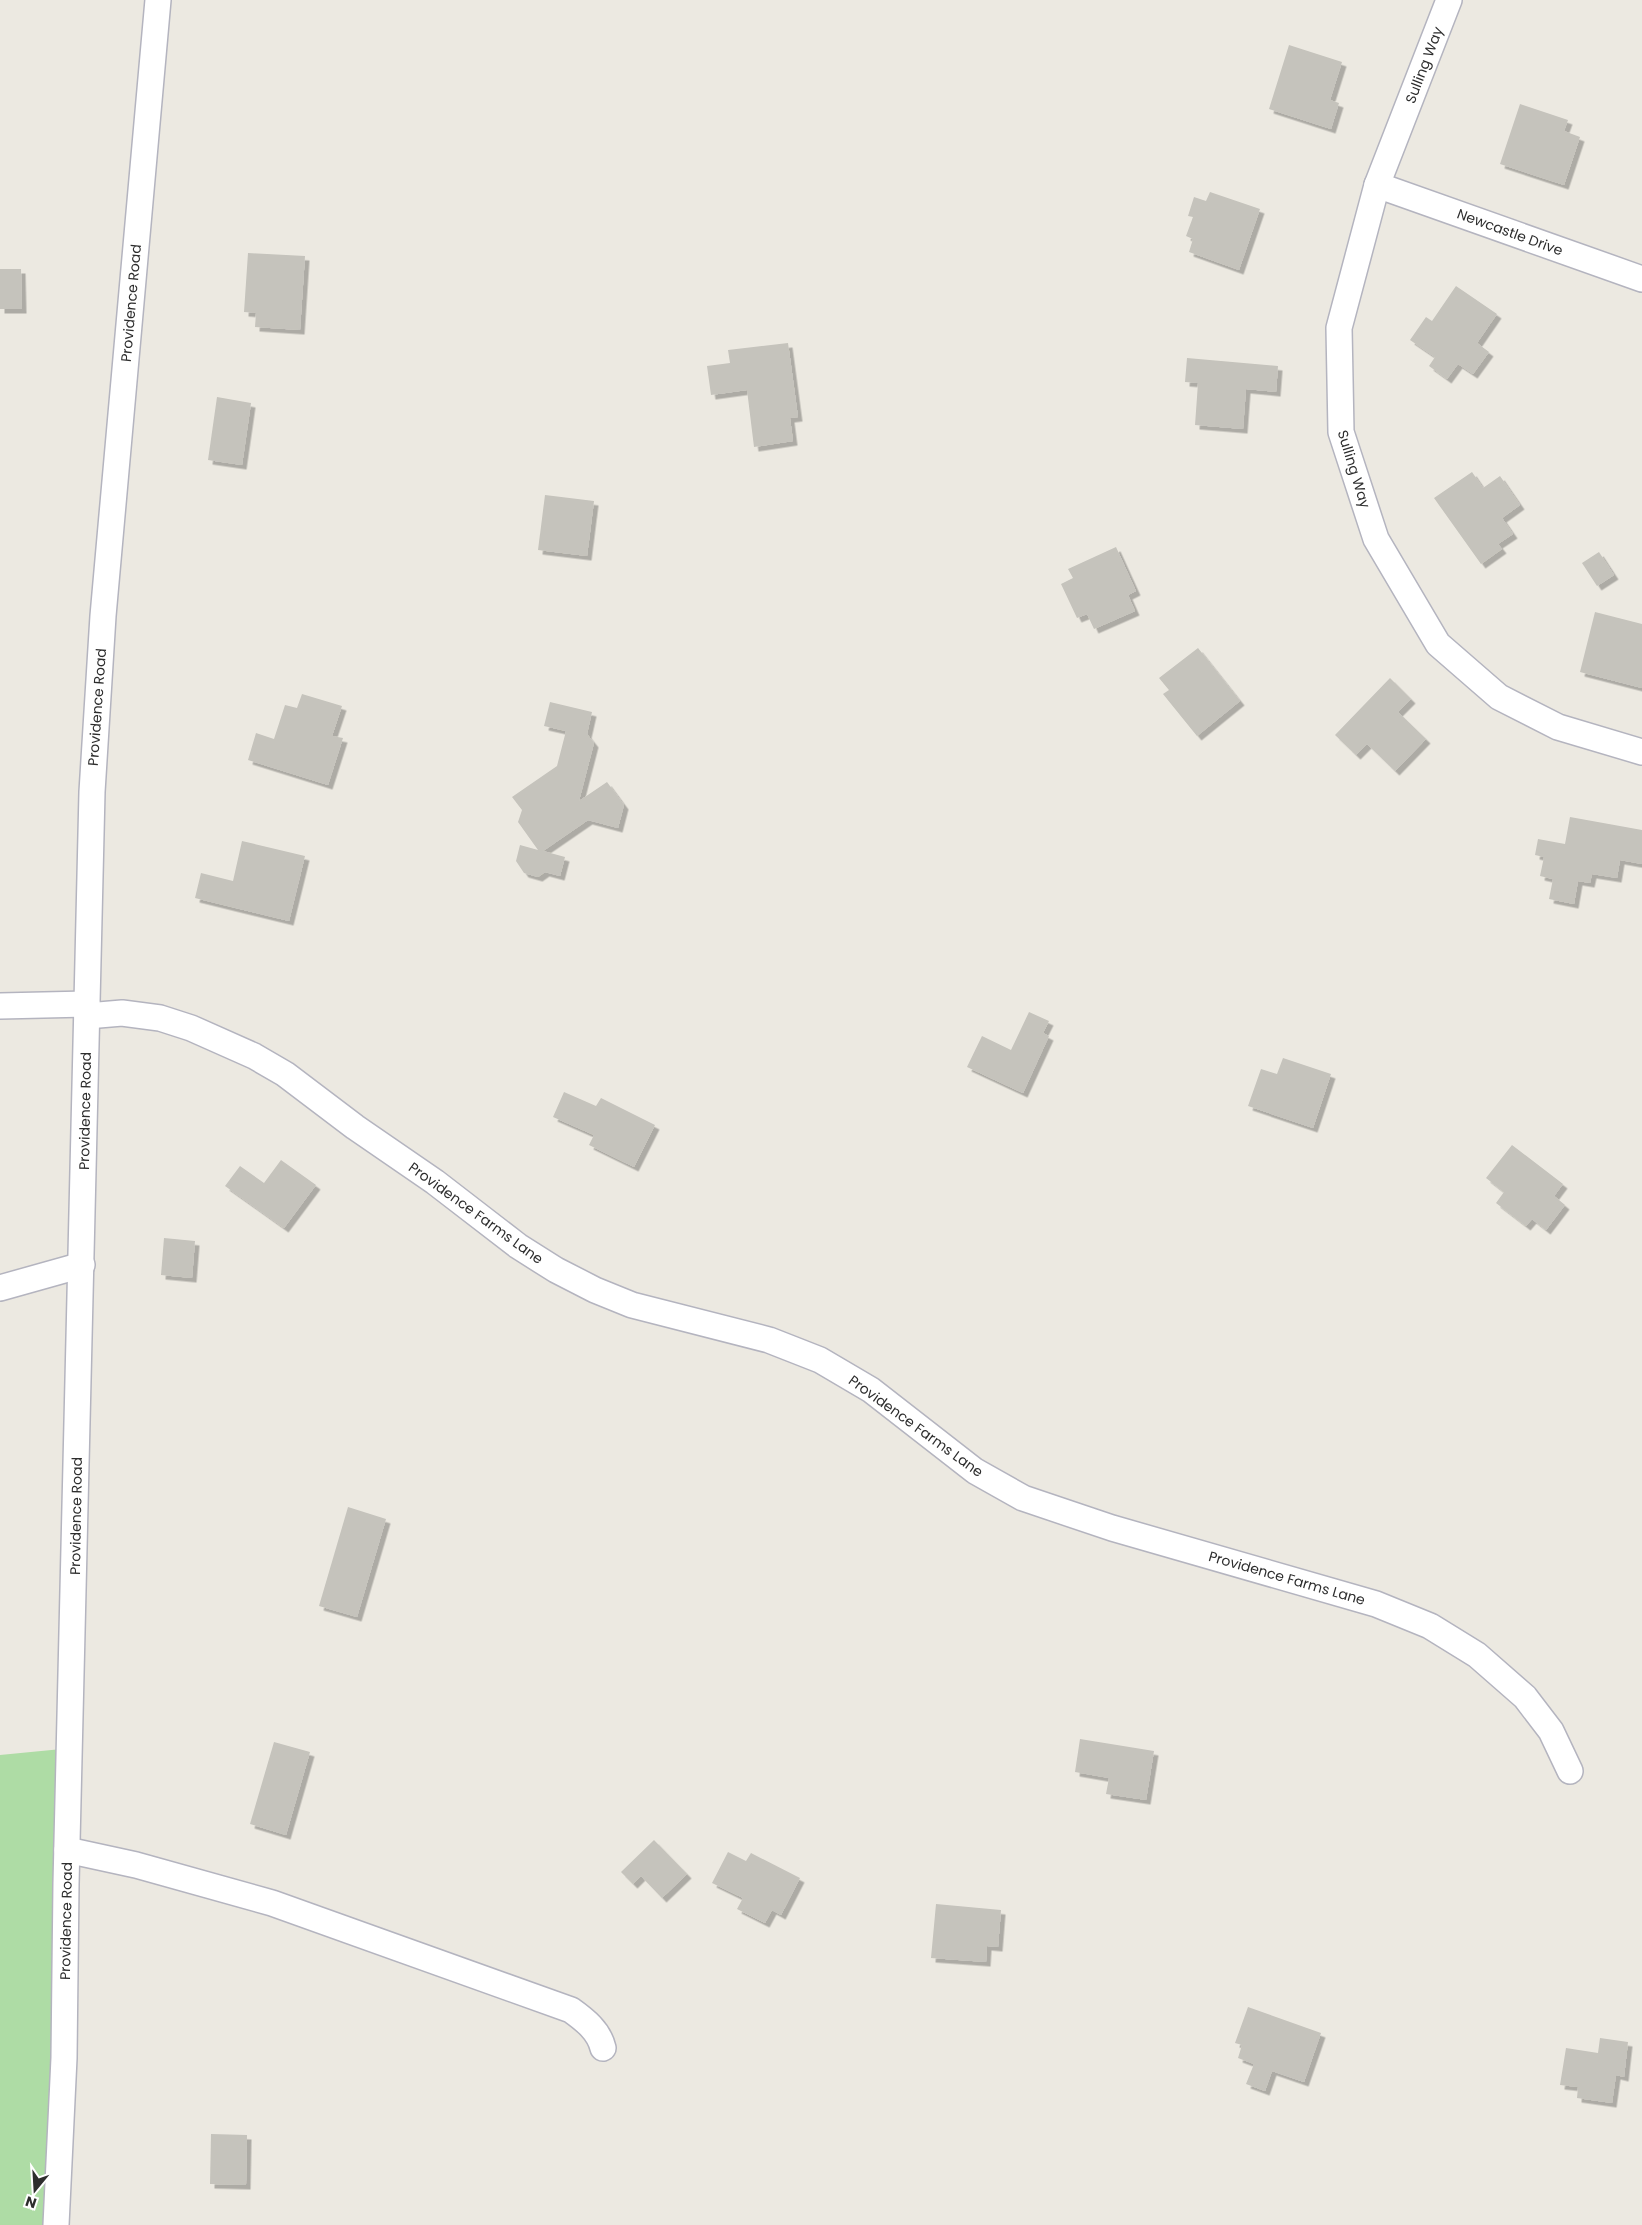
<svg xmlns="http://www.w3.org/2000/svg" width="1642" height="2225" viewBox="0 0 1642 2225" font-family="Poppins,sans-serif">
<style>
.green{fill:#aedca5}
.building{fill:#c5c3bc;filter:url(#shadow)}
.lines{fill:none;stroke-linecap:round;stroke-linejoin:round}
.minor-casing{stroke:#b4b4bf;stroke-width:28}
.minor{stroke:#fff;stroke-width:25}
.labels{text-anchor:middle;stroke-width:5;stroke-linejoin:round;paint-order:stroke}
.street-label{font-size:14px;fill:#2d2d2d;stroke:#fff}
</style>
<defs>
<filter id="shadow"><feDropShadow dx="4.5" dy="4.5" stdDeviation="0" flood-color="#0004"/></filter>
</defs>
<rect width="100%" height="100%" fill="#ece9e1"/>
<polygon class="green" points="72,1748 54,1998 43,2225 0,2225 0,1755"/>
<g class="building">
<polygon points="1289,45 1342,62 1330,100 1339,103 1331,129 1269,109"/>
<polygon points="1520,104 1568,120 1564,131 1580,137 1564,185 1500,164"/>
<polygon points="1210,192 1260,209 1239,270 1189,252 1193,239 1186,236 1193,217 1188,216 1194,197 1206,201"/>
<polygon points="248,253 305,256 300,330 255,327 256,313 244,312"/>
<polygon points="0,269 21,269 22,309 0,309"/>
<polygon points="1456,286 1497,314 1477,343 1489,352 1473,374 1458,364 1447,379 1429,366 1435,357 1410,340 1426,317 1432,321"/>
<polygon points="788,343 798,417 790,418 793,441 754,447 747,390 711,395 707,366 730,363 728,350"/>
<polygon points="1187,358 1278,366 1276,392 1246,389 1243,429 1195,425 1198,383 1185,382"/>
<polygon points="217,397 251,403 242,465 208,460"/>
<polygon points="1472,472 1483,488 1500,476 1520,505 1502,518 1513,534 1498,544 1502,549 1481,564 1434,498"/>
<polygon points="545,495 594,501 587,556 538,550"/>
<polygon points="1116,547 1136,591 1128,595 1135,611 1094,629 1087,614 1077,618 1061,584 1073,578 1068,569"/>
<polygon points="1599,552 1614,575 1597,586 1582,563"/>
<polygon points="1595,612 1642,624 1642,688 1580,672"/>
<polygon points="1198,648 1240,701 1197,736 1163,694 1169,690 1159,678"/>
<polygon points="1390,678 1411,699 1398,712 1426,739 1395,771 1367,744 1356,755 1335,735"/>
<polygon points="302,694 342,706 332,736 343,738 328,785 248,760 256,733 274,739 285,705 297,708"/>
<polygon points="550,702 592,712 587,734 594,743 579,801 607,782 624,805 618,828 588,820 543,851 565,857 560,876 545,872 538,877 524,873 516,861 520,845 538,850 518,822 522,810 512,797 557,766 566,731 544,726"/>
<polygon points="1570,817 1642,830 1642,864 1620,860 1617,878 1592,874 1590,883 1578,881 1574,904 1549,899 1553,879 1540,876 1544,857 1535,855 1538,839 1565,844"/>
<polygon points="242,841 305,856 289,921 195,898 201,873 233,881"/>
<polygon points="1029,1012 1049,1021 1043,1033 1049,1036 1023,1093 967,1067 982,1036 1011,1050"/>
<polygon points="1283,1058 1331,1074 1313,1128 1248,1106 1261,1069 1277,1074"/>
<polygon points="564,1092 596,1106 601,1098 655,1125 634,1167 589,1145 594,1135 553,1117"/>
<polygon points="1512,1145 1563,1184 1554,1196 1565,1205 1546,1230 1532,1219 1526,1226 1496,1203 1504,1192 1486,1178"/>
<polygon points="281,1160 316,1185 284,1228 225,1186 240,1166 264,1183"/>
<polygon points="164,1238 195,1241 192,1278 161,1275"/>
<polygon points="348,1507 386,1519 357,1617 319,1606"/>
<polygon points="1080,1739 1154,1751 1146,1800 1106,1794 1109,1778 1075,1772"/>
<polygon points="274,1742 310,1752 286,1835 250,1824"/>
<polygon points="654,1840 687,1874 662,1898 641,1876 633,1884 621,1872"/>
<polygon points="728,1852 746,1861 751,1853 800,1878 781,1915 772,1910 765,1923 737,1909 743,1898 712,1883"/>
<polygon points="936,1904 1001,1910 998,1947 987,1946 986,1962 931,1958"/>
<polygon points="1248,2007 1321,2033 1304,2082 1272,2071 1265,2091 1246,2084 1254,2064 1238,2058 1242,2045 1235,2043"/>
<polygon points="1600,2038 1628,2042 1624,2077 1616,2075 1612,2103 1577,2098 1578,2087 1560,2085 1566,2048 1598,2053"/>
<polygon points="211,2134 247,2135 246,2185 210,2184"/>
</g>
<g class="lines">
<defs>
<g id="minor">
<polyline points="1449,0 1377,185 1339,328 1341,432 1376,539 1438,644 1499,697 1558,727 1642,752"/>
<polyline points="1377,185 1642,279"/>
<polyline points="0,1006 87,1004"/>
<polyline points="87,1016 122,1013 160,1018 191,1028 254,1056 285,1074 355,1127 435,1182 518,1246 556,1270 595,1290 632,1305 769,1340 820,1360 871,1390 975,1471 1023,1498 1112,1528 1376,1604 1430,1626 1477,1655 1525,1697 1551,1731 1570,1771"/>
<polyline points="0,1288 82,1265"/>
<path d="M67,1850l69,15 136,38 299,107c14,10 28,21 32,38"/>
<polyline points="56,2225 64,2058 66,1884 92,792 103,616 158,0"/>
</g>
</defs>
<use href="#minor" class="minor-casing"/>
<use href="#minor" class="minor"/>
</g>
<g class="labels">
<g class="street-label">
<text transform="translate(1424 65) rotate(-69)" y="5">Sulling Way</text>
<text transform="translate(1510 232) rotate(20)" y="5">Newcastle Drive</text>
<text transform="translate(131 303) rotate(-85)" y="5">Providence Road</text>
<text transform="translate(1354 469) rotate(73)" y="5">Sulling Way</text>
<text transform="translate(97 707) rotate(-86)" y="5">Providence Road</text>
<text transform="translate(85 1111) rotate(-89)" y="5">Providence Road</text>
<text transform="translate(476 1213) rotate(36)" y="5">Providence Farms Lane</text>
<text transform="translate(916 1426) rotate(36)" y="5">Providence Farms Lane</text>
<text transform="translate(76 1516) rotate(-89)" y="5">Providence Road</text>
<text transform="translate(1287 1578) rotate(16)" y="5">Providence Farms Lane</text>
<text transform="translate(66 1921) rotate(-89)" y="5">Providence Road</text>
</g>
</g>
<g transform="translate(35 2190) rotate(198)" stroke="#ffffff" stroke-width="4" paint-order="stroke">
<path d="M0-4L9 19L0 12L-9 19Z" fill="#2d2d2d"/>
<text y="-8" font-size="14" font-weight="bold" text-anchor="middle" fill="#2d2d2d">N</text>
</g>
</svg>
